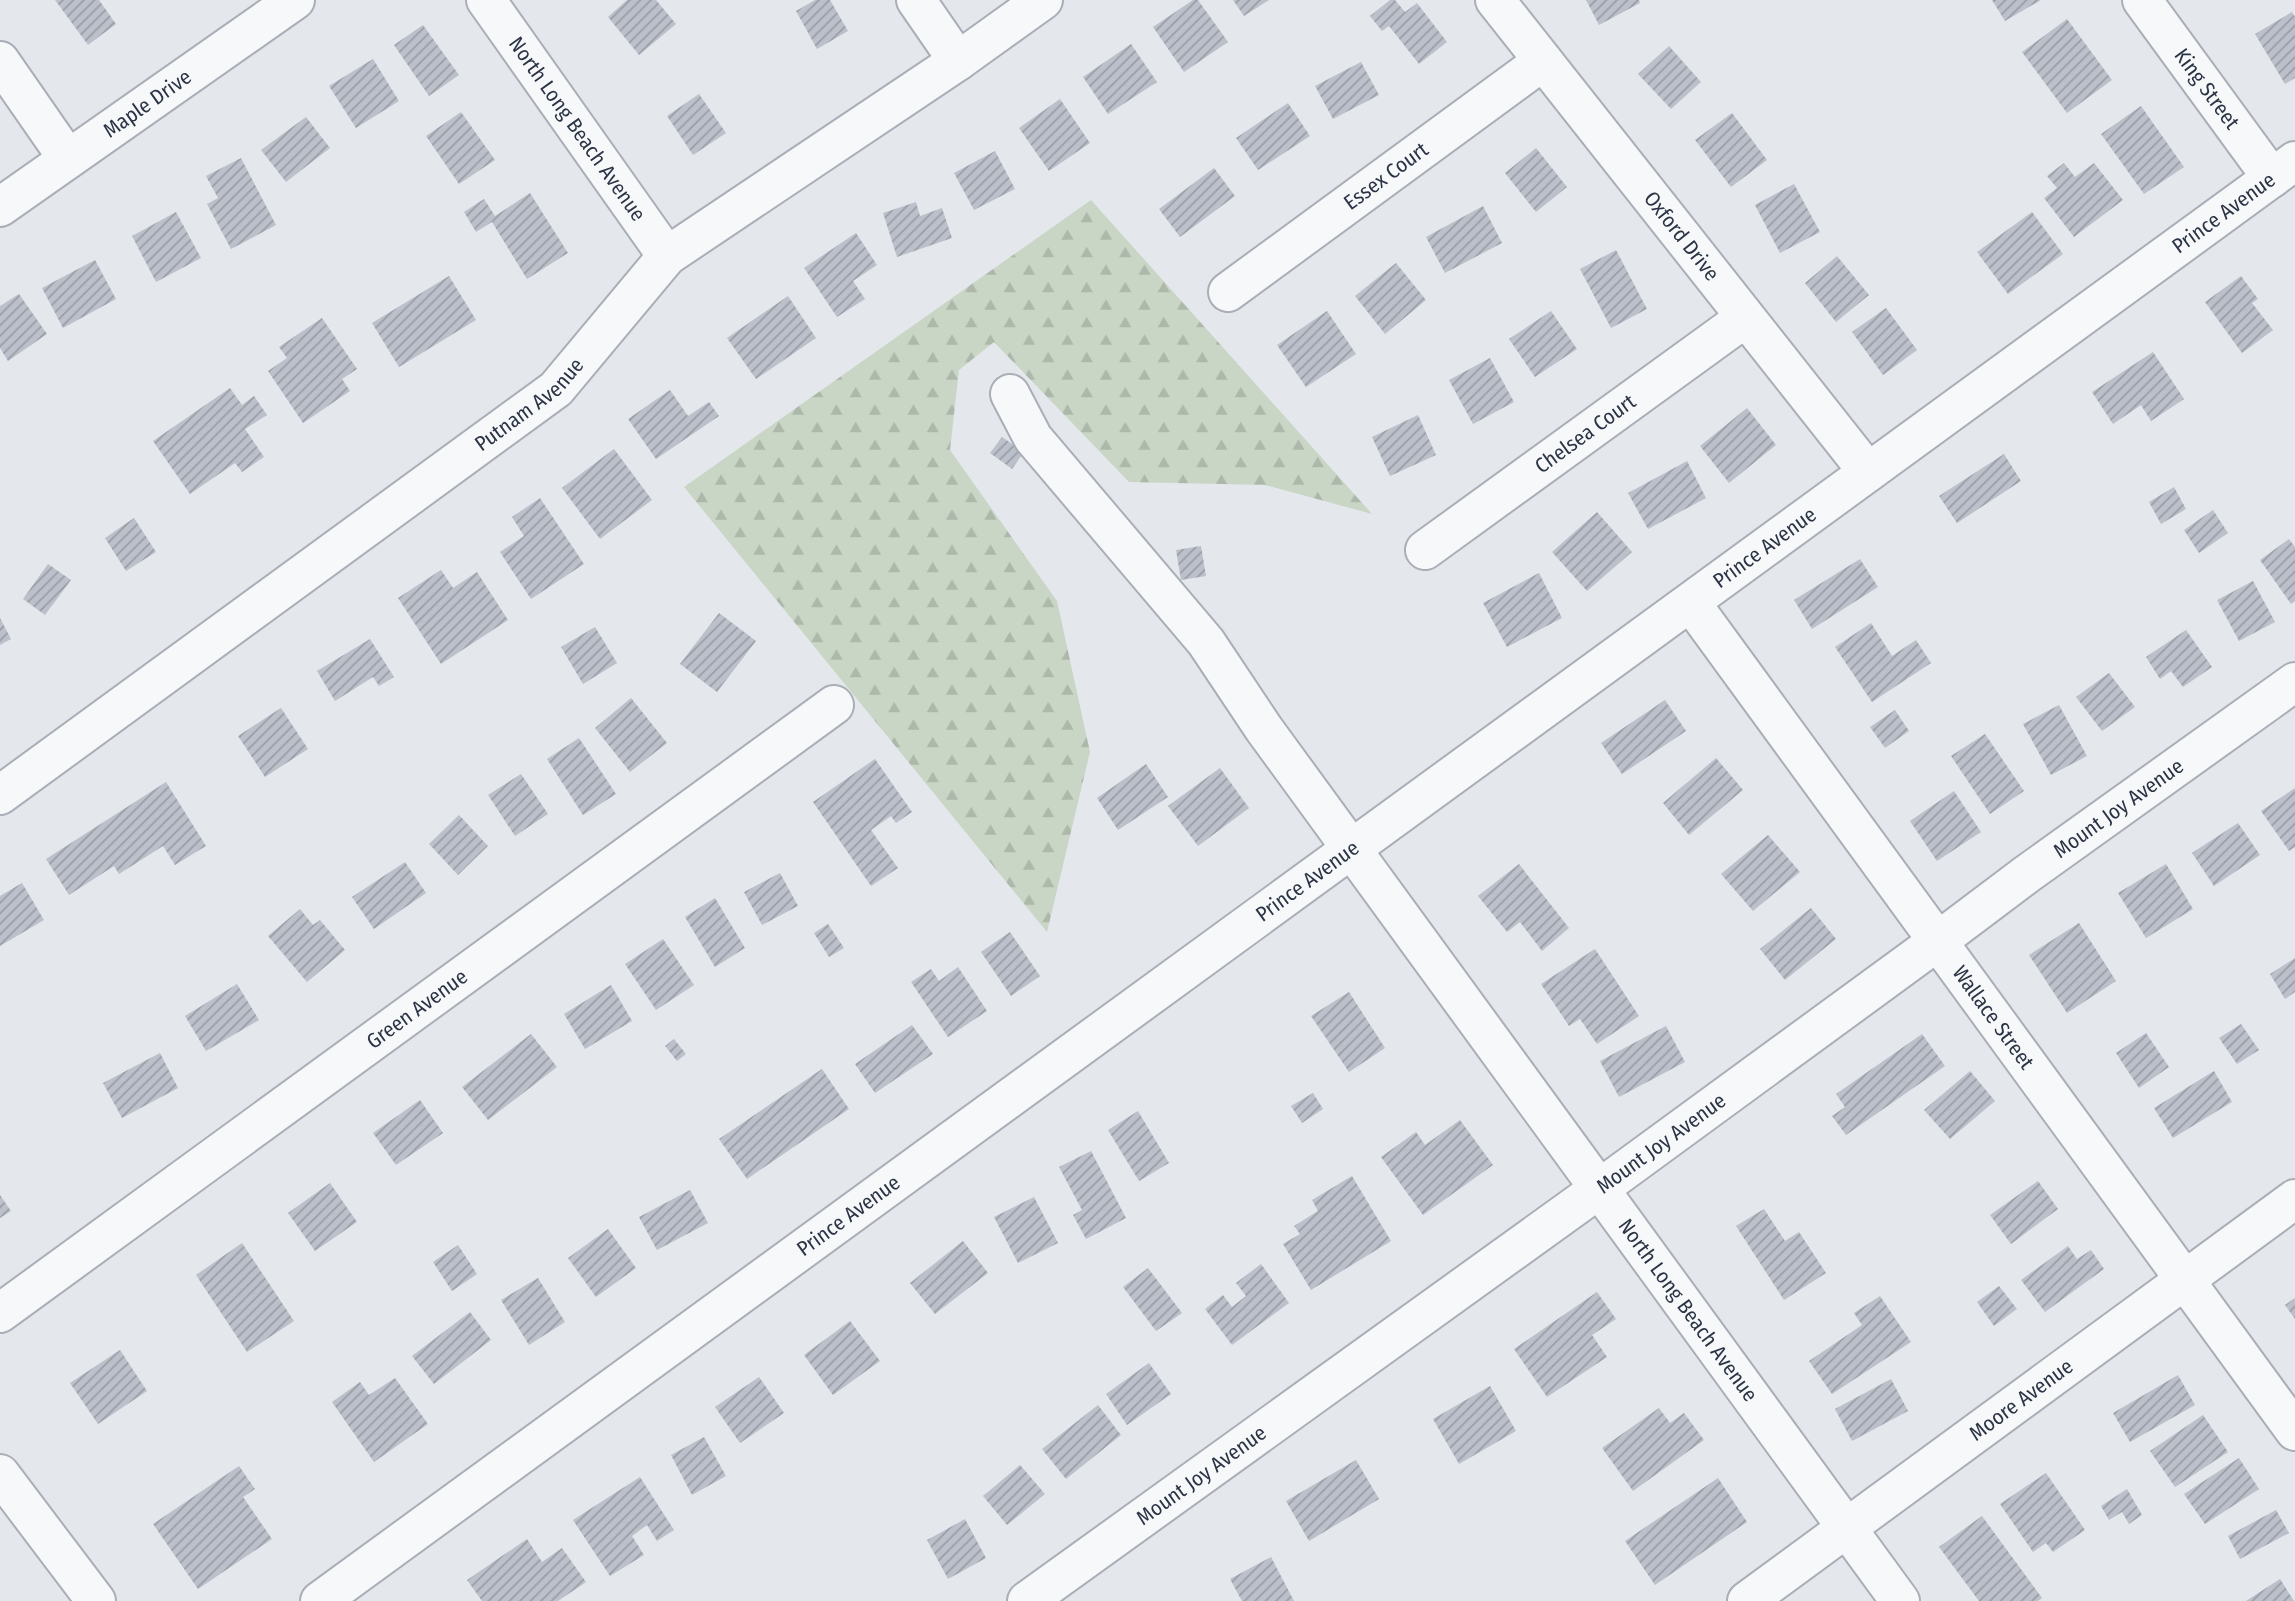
<svg xmlns="http://www.w3.org/2000/svg" width="2295" height="1601" viewBox="0 0 2295 1601" font-family="'Fira Sans Condensed',sans-serif">
<style>
.forest{fill:url(#forest-firs)}
.building{fill:url(#building-hatch)}
.lines{fill:none;stroke-linecap:round;stroke-linejoin:round}
.minor-casing{stroke:#a9aeb7;stroke-width:42}
.minor{stroke:#f7f8fa;stroke-width:38}
.labels{text-anchor:middle;stroke-width:5;stroke-linejoin:round;paint-order:stroke}
.street-label{font-size:21px;fill:#2b3445;stroke:#f4f6f9}
</style>
<defs>
<pattern id="forest-firs" width="22" height="20" patternUnits="userSpaceOnUse" patternTransform="scale(1.75)"><rect width="22" height="20" fill="#c9d6c5"/><path d="M5 1l3.5 6h-7zM16 11l3.5 6h-7z" fill="#adb8ab"/></pattern>
<pattern id="building-hatch" width="6" height="6" patternUnits="userSpaceOnUse" patternTransform="scale(1.75)"><rect width="6" height="6" fill="#bbc0ca"/><path d="M-1 1l2-2M0 6l6-6M5 7l2-2" fill="none" stroke="#989da6"/></pattern>
</defs>
<rect width="100%" height="100%" fill="#e4e7ec"/>
<polygon class="forest" points="1091,200 1372,514 1265,485 1129,482 994,342 959,370 950,450 1057,601 1090,752 1047,932 684,487"/>
<g class="building">
<polygon points="55,0 99,0 116,24 88,45"/>
<polygon points="627,0 656,0 676,24 639,55 608,17"/>
<polygon points="815,0 830,0 848,31 817,49 796,11"/>
<polygon points="1193,0 1198,0 1228,42 1184,72 1153,27"/>
<polygon points="1233,0 1269,0 1244,16"/>
<polygon points="1390,0 1395,0 1405,12 1417,3 1447,42 1419,64 1389,26 1382,31 1370,16"/>
<polygon points="1586,0 1639,0 1640,3 1599,25"/>
<polygon points="1992,0 2041,0 2005,21"/>
<polygon points="2292,12 2295,17 2295,78 2285,84 2255,34"/>
<polygon points="2067,19 2112,80 2067,113 2022,52"/>
<polygon points="423,25 459,75 429,96 394,45"/>
<polygon points="1131,44 1157,82 1108,114 1083,77"/>
<polygon points="1669,46 1701,82 1671,109 1638,74"/>
<polygon points="373,59 399,101 356,128 329,86"/>
<polygon points="1361,62 1379,95 1333,119 1315,86"/>
<polygon points="699,94 726,133 693,155 667,116"/>
<polygon points="1060,99 1090,143 1049,171 1019,128"/>
<polygon points="1288,103 1310,136 1258,170 1236,138"/>
<polygon points="2141,106 2184,167 2144,194 2101,134"/>
<polygon points="461,112 495,160 459,184 426,136"/>
<polygon points="1732,113 1767,160 1731,187 1695,140"/>
<polygon points="306,117 330,148 286,182 261,150"/>
<polygon points="1536,148 1567,187 1536,212 1505,173"/>
<polygon points="995,151 1015,189 974,210 954,173"/>
<polygon points="241,158 276,225 231,249 207,204 218,198 206,176"/>
<polygon points="2064,163 2075,177 2094,163 2123,200 2074,237 2044,198 2057,188 2047,176"/>
<polygon points="1214,168 1235,196 1180,237 1159,209"/>
<polygon points="1794,184 1820,232 1780,253 1755,205"/>
<polygon points="530,193 568,253 527,279 492,222 476,232 464,212 484,199 495,216"/>
<polygon points="916,202 920,216 942,208 952,238 897,257 883,213"/>
<polygon points="1483,206 1502,243 1445,273 1426,237"/>
<polygon points="176,212 201,258 156,282 132,236"/>
<polygon points="2032,212 2063,254 2008,294 1977,252"/>
<polygon points="856,233 877,265 853,281 865,299 837,317 804,268"/>
<polygon points="1616,250 1647,309 1611,328 1580,269"/>
<polygon points="1837,256 1869,295 1836,322 1805,283"/>
<polygon points="95,260 116,299 63,328 42,288"/>
<polygon points="1396,263 1426,300 1385,334 1355,296"/>
<polygon points="449,276 476,320 399,367 372,323"/>
<polygon points="2241,276 2258,299 2252,303 2273,330 2242,353 2205,302"/>
<polygon points="19,294 47,334 8,361 0,348 0,306"/>
<polygon points="788,296 816,338 756,379 727,338"/>
<polygon points="1886,308 1917,350 1883,375 1852,332"/>
<polygon points="1327,311 1356,354 1306,387 1277,345"/>
<polygon points="1551,311 1577,349 1535,377 1509,339"/>
<polygon points="322,318 357,369 342,379 350,391 303,423 268,371 287,358 279,347"/>
<polygon points="2153,352 2184,399 2151,421 2141,405 2113,424 2092,392"/>
<polygon points="1490,358 1514,402 1473,424 1449,380"/>
<polygon points="230,388 242,405 254,396 267,415 245,429 264,457 242,472 235,463 190,494 153,441"/>
<polygon points="670,390 688,416 709,402 719,416 656,459 628,419"/>
<polygon points="1747,408 1776,445 1729,483 1700,446"/>
<polygon points="1418,415 1436,455 1390,476 1372,437"/>
<polygon points="1002,437 1024,452 1012,469 990,453"/>
<polygon points="614,449 652,500 600,539 562,488"/>
<polygon points="2004,454 2021,481 1957,523 1939,496"/>
<polygon points="1687,461 1706,498 1648,529 1628,493"/>
<polygon points="2174,487 2186,509 2161,524 2149,502"/>
<polygon points="540,498 584,564 531,599 500,552 524,536 512,517"/>
<polygon points="2213,510 2228,533 2199,553 2184,530"/>
<polygon points="1597,512 1632,552 1587,591 1552,552"/>
<polygon points="134,518 156,552 126,571 105,538"/>
<polygon points="2289,539 2295,547 2295,601 2291,604 2260,560"/>
<polygon points="1201,546 1206,576 1181,580 1176,550"/>
<polygon points="1860,559 1878,587 1812,629 1794,600"/>
<polygon points="48,564 71,580 45,615 23,599"/>
<polygon points="441,570 453,588 477,572 508,620 441,664 398,598"/>
<polygon points="1539,573 1562,618 1507,647 1483,603"/>
<polygon points="2253,581 2275,622 2239,641 2217,600"/>
<polygon points="719,613 756,641 717,692 680,664"/>
<polygon points="0,618 11,639 0,645"/>
<polygon points="1871,623 1892,656 1916,640 1931,663 1872,702 1835,647"/>
<polygon points="595,627 617,663 583,684 561,647"/>
<polygon points="2186,630 2212,667 2183,687 2171,671 2160,679 2146,657"/>
<polygon points="370,639 394,677 379,686 373,677 335,701 317,671"/>
<polygon points="2109,673 2135,707 2102,731 2076,697"/>
<polygon points="631,698 667,743 630,772 595,728"/>
<polygon points="1665,700 1686,731 1622,774 1601,743"/>
<polygon points="2059,705 2087,756 2051,775 2023,724"/>
<polygon points="281,708 308,749 265,777 238,736"/>
<polygon points="1895,710 1909,731 1885,748 1870,727"/>
<polygon points="1985,734 2024,791 1990,814 1951,756"/>
<polygon points="579,738 616,794 583,815 547,759"/>
<polygon points="1716,758 1743,790 1689,835 1663,803"/>
<polygon points="875,759 912,812 896,823 891,816 871,830 898,868 871,886 813,802"/>
<polygon points="1146,764 1168,797 1118,830 1097,798"/>
<polygon points="1220,768 1249,808 1198,846 1168,806"/>
<polygon points="521,774 548,814 515,836 488,795"/>
<polygon points="166,782 206,846 175,865 163,846 119,874 114,866 69,895 46,859"/>
<polygon points="2295,788 2295,847 2289,851 2261,811"/>
<polygon points="1954,791 1981,832 1937,861 1910,821"/>
<polygon points="459,815 488,846 458,875 429,844"/>
<polygon points="2238,823 2260,855 2214,886 2192,853"/>
<polygon points="1768,835 1800,872 1753,911 1721,874"/>
<polygon points="405,862 426,893 374,929 352,897"/>
<polygon points="1519,864 1569,928 1542,951 1520,922 1507,932 1478,896"/>
<polygon points="2166,864 2193,909 2146,938 2118,893"/>
<polygon points="780,873 798,906 762,925 744,892"/>
<polygon points="22,883 44,920 0,946 0,896"/>
<polygon points="715,898 745,948 715,967 685,917"/>
<polygon points="1811,908 1836,939 1785,980 1760,949"/>
<polygon points="300,909 313,925 320,920 345,950 307,982 268,936"/>
<polygon points="2079,923 2116,981 2067,1013 2029,955"/>
<polygon points="828,924 844,948 829,957 814,933"/>
<polygon points="1010,932 1040,976 1011,996 981,952"/>
<polygon points="663,939 694,985 656,1010 625,964"/>
<polygon points="1595,949 1639,1016 1597,1044 1580,1019 1569,1026 1541,984"/>
<polygon points="2295,958 2295,992 2285,999 2270,974"/>
<polygon points="958,967 987,1011 948,1037 911,982 931,969 939,981"/>
<polygon points="237,984 259,1020 206,1051 185,1016"/>
<polygon points="611,985 632,1021 585,1049 564,1014"/>
<polygon points="1349,992 1385,1048 1349,1072 1311,1016"/>
<polygon points="2241,1024 2259,1050 2237,1064 2219,1038"/>
<polygon points="912,1025 933,1054 875,1093 855,1064"/>
<polygon points="1666,1026 1685,1062 1619,1097 1600,1061"/>
<polygon points="2146,1033 2169,1067 2139,1088 2116,1053"/>
<polygon points="531,1034 557,1067 488,1120 462,1087"/>
<polygon points="1922,1034 1945,1066 1846,1135 1832,1116 1845,1107 1836,1094"/>
<polygon points="674,1039 686,1054 677,1061 665,1046"/>
<polygon points="160,1053 178,1088 122,1118 103,1083"/>
<polygon points="822,1069 849,1109 747,1179 719,1139"/>
<polygon points="1970,1071 1995,1101 1950,1139 1924,1110"/>
<polygon points="2214,1071 2232,1102 2173,1138 2154,1108"/>
<polygon points="1313,1093 1323,1109 1302,1123 1291,1106"/>
<polygon points="420,1100 443,1133 396,1165 373,1133"/>
<polygon points="1138,1111 1169,1163 1139,1181 1108,1130"/>
<polygon points="1460,1120 1493,1165 1423,1215 1381,1157 1416,1132 1425,1145"/>
<polygon points="1091,1151 1126,1218 1086,1239 1073,1215 1082,1210 1059,1167"/>
<polygon points="1352,1176 1391,1241 1311,1290 1283,1244 1300,1234 1294,1226 1318,1211 1312,1200"/>
<polygon points="2038,1181 2058,1209 2011,1244 1990,1215"/>
<polygon points="330,1183 357,1222 315,1251 288,1213"/>
<polygon points="690,1190 708,1223 657,1250 639,1217"/>
<polygon points="0,1195 11,1211 0,1218"/>
<polygon points="1034,1197 1058,1243 1018,1263 994,1217"/>
<polygon points="1764,1209 1785,1241 1799,1232 1826,1273 1784,1300 1736,1226"/>
<polygon points="608,1229 636,1268 596,1297 568,1258"/>
<polygon points="963,1241 988,1273 935,1314 910,1283"/>
<polygon points="242,1243 294,1321 247,1352 196,1275"/>
<polygon points="458,1245 477,1274 452,1291 433,1262"/>
<polygon points="2068,1246 2077,1259 2091,1250 2104,1269 2045,1312 2021,1280"/>
<polygon points="1261,1264 1289,1303 1232,1345 1205,1309 1223,1295 1232,1307 1246,1296 1236,1283"/>
<polygon points="1148,1268 1182,1313 1156,1331 1123,1287"/>
<polygon points="538,1278 565,1322 529,1345 501,1300"/>
<polygon points="1999,1286 2017,1309 1994,1326 1977,1302"/>
<polygon points="1597,1292 1616,1319 1592,1335 1607,1357 1547,1397 1514,1349"/>
<polygon points="1880,1296 1911,1342 1832,1394 1809,1361 1862,1325 1854,1313"/>
<polygon points="2295,1298 2295,1319 2285,1305"/>
<polygon points="470,1312 491,1340 434,1384 412,1356"/>
<polygon points="850,1321 880,1361 833,1395 804,1355"/>
<polygon points="120,1350 147,1391 98,1424 70,1383"/>
<polygon points="1149,1363 1171,1394 1127,1425 1106,1394"/>
<polygon points="2178,1375 2195,1405 2130,1442 2113,1413"/>
<polygon points="759,1377 784,1413 740,1443 715,1407"/>
<polygon points="395,1378 428,1424 374,1462 332,1402 360,1382 369,1395"/>
<polygon points="1891,1379 1908,1411 1852,1441 1835,1409"/>
<polygon points="1490,1386 1516,1431 1459,1464 1433,1419"/>
<polygon points="1098,1405 1121,1435 1066,1479 1042,1449"/>
<polygon points="1659,1408 1670,1423 1684,1413 1704,1440 1633,1491 1602,1448"/>
<polygon points="2203,1415 2228,1452 2175,1487 2150,1451"/>
<polygon points="704,1437 726,1476 692,1495 671,1455"/>
<polygon points="2239,1458 2259,1489 2205,1524 2184,1494"/>
<polygon points="1356,1460 1379,1499 1309,1541 1286,1501"/>
<polygon points="1020,1465 1045,1494 1007,1525 983,1496"/>
<polygon points="239,1466 255,1489 243,1497 272,1539 198,1589 153,1524"/>
<polygon points="2046,1473 2085,1530 2053,1552 2046,1543 2033,1552 2000,1504"/>
<polygon points="640,1477 674,1530 657,1541 647,1525 632,1536 644,1555 610,1576 573,1520"/>
<polygon points="1718,1478 1747,1522 1655,1585 1625,1541"/>
<polygon points="2127,1489 2142,1515 2129,1524 2122,1512 2109,1520 2101,1506"/>
<polygon points="2276,1510 2289,1533 2240,1559 2228,1536"/>
<polygon points="1982,1516 2042,1598 2038,1601 1979,1601 1939,1547"/>
<polygon points="965,1519 986,1558 948,1579 927,1540"/>
<polygon points="527,1539 542,1562 562,1548 586,1582 558,1601 482,1601 467,1580"/>
<polygon points="1271,1557 1294,1601 1242,1601 1230,1579"/>
<polygon points="2280,1579 2294,1601 2246,1601"/>
</g>
<g class="lines">
<defs>
<g id="minor">
<path id="s1" d="M486,0l181,256"/>
<polyline points="916,0 958,61"/>
<path id="s2" d="M1495,0l373,472"/>
<path id="s3" d="M2142,0l130,178"/>
<polyline points="0,61 68,159"/>
<path id="s4" d="M0,207l295,-207"/>
<path id="s5" d="M1228,292l315,-231"/>
<path id="s6" d="M1010,394l23,44 173,204 58,87 636,872"/>
<path id="s7" d="M1425,550l320,-232"/>
<path id="s8" d="M1691,603l604,828"/>
<path id="s9" d="M0,795l556,-406 111,-133 291,-195 85,-61"/>
<path id="s10" d="M0,1313l834,-608"/>
<polyline points="0,1474 96,1601"/>
<path id="s11" d="M320,1601l1975,-1440"/>
<path id="s12" d="M1027,1601l572,-412 339,-248 89,-67 268,-192"/>
<path id="s13" d="M1747,1601l548,-402"/>
</g>
</defs>
<use href="#minor" class="minor-casing"/>
<use href="#minor" class="minor"/>
</g>
<g class="labels">
<g class="street-label">
<text dy="7" stroke="none"><textPath href="#s3" startOffset="110">King Street</textPath></text>
<text dy="7" stroke="none"><textPath href="#s4" startOffset="180">Maple Drive</textPath></text>
<text dy="7" stroke="none"><textPath href="#s1" startOffset="158">North Long Beach Avenue</textPath></text>
<text dy="7" stroke="none"><textPath href="#s5" startOffset="196">Essex Court</textPath></text>
<text dy="7" stroke="none"><textPath href="#s11" startOffset="2356">Prince Avenue</textPath></text>
<text dy="7" stroke="none"><textPath href="#s2" startOffset="301">Oxford Drive</textPath></text>
<text dy="7" stroke="none"><textPath href="#s9" startOffset="658">Putnam Avenue</textPath></text>
<text dy="7" stroke="none"><textPath href="#s7" startOffset="198">Chelsea Court</textPath></text>
<text dy="7" stroke="none"><textPath href="#s11" startOffset="1788">Prince Avenue</textPath></text>
<text dy="7" stroke="none"><textPath href="#s12" startOffset="1349">Mount Joy Avenue</textPath></text>
<text dy="7" stroke="none"><textPath href="#s11" startOffset="1222">Prince Avenue</textPath></text>
<text dy="7" stroke="none"><textPath href="#s10" startOffset="516">Green Avenue</textPath></text>
<text dy="7" stroke="none"><textPath href="#s8" startOffset="513">Wallace Street</textPath></text>
<text dy="7" stroke="none"><textPath href="#s12" startOffset="782">Mount Joy Avenue</textPath></text>
<text dy="7" stroke="none"><textPath href="#s11" startOffset="654">Prince Avenue</textPath></text>
<text dy="7" stroke="none"><textPath href="#s6" startOffset="1141">North Long Beach Avenue</textPath></text>
<text dy="7" stroke="none"><textPath href="#s13" startOffset="340">Moore Avenue</textPath></text>
<text dy="7" stroke="none"><textPath href="#s12" startOffset="215">Mount Joy Avenue</textPath></text>
</g>
</g>
</svg>
